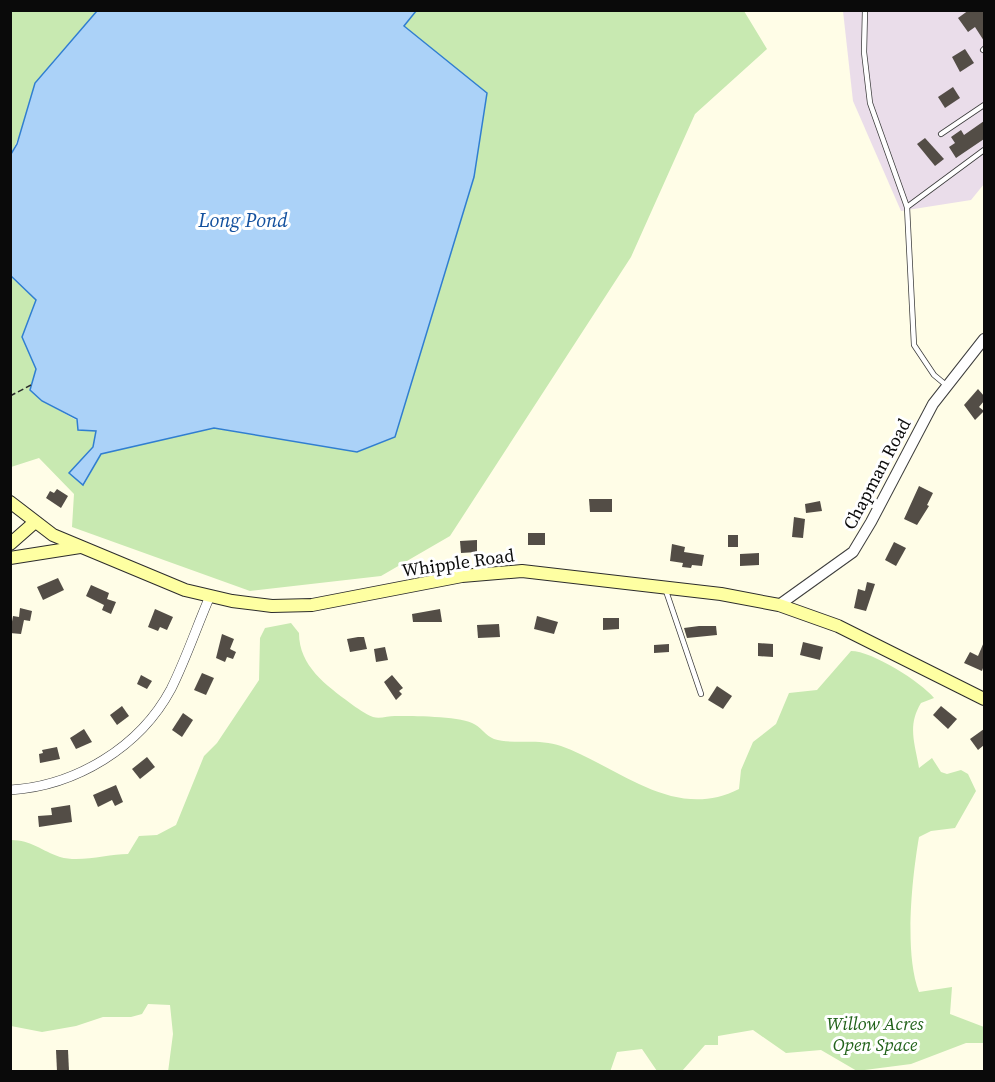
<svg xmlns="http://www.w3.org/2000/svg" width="995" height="1082" viewBox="0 0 995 1082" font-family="'Source Serif 4',serif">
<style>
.industrial{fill:#eaddea}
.green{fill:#c8e9b1}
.water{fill:#abd2f8;stroke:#307ed0;stroke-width:1.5}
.building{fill:#534d46}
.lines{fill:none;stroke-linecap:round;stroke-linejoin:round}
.service-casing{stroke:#3d3d3d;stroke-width:6}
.minor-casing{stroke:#3d3d3d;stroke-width:10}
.tertiary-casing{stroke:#3d3d3d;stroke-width:12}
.secondary-casing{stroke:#2c2c2c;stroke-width:14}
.path{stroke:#2c2c2c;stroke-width:1.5;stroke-dasharray:6 3;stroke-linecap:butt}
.service{stroke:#fff;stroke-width:4.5}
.minor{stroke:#fff;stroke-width:9}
.tertiary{stroke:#fff;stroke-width:10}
.secondary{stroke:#feffa2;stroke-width:12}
.labels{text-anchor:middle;stroke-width:6;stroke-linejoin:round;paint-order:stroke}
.street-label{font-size:18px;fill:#0a0a0a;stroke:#fff}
.park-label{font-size:18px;font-style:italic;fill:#21621a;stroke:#fff}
.water-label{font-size:20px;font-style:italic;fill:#12509e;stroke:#fff}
</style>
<rect width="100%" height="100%" fill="#fffde7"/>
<polygon class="industrial" points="843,11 984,11 984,184 971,200 901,211 853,101"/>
<g class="green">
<polygon points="695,10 744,11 767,49 695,114 631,257 450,536 381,576 250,591 72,527 74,494 39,458 11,467 10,276 36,300 22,337 36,369 42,401 96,431 93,447 69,473 84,485 101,454 214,428 358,452 395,437 474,177 487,93 404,26 416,11"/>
<polygon points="11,11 97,11 53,61 11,154"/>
<path d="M291,623l8,10c0,33 27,52 51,70 7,5 15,11 23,14 7,2 15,-1 22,-1 18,0 62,0 77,7 8,3 14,13 22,16 19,6 45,-1 67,7 58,21 113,76 178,43l2,-19 12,-28 23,-18 13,-31 28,-3 34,-39c21,0 70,31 83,47l-13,5c-14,23 -6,40 -2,65l13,-10 9,14 6,2 14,-4 7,4 8,17 -21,37 -24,3 -12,6c-7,41 -15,116 0,155l33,-5 -2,27 34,13v16h-18l-55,21 -54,7 -36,-21 -35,3 -33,-23 -35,6v9h-13l-23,26h-25l-15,-22 -25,3 -7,20h-442l5,-38 -3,-29 -22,-1 -6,10 -11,3h-28l-27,9 -34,6 -31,-6v-186c20,0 31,11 49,17 20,6 48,-3 68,-3l11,-18 18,-1 19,-10 28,-69 13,-13 42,-63 1,-42 5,-10z"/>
</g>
<polygon class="water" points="97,11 416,11 404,26 487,93 474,177 395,437 357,452 214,428 101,454 83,485 69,473 93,447 96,431 78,430 77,419 42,401 30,390 36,369 22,337 36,300 11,276 11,154 17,144 35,83"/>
<g class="building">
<polygon points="969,10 984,10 984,41 975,27 968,32 958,18"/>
<polygon points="965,49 974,63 960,72 952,57"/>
<polygon points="953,87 960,98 945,108 938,97"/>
<polygon points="984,121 984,139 956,158 949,147 955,143 951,137 961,130 964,135"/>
<polygon points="925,138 944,159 935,166 917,144"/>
<polygon points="978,389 984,396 984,401 979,407 984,411 975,420 964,405"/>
<polygon points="919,486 933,493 927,505 929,506 917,525 904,519"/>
<polygon points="57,489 68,496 61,508 46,498 50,491 54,493"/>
<polygon points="589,499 612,499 612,512 590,512"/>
<polygon points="820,501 822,511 806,513 805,504"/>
<polygon points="794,517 805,519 803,538 792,537"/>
<rect x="528" y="533" width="17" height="12"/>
<rect x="728" y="535" width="10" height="12"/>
<polygon points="477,540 477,552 461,553 460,541"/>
<polygon points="894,542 906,548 896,566 885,560"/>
<polygon points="672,544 685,547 684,552 704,555 702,566 692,565 691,568 682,567 683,563 670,561"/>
<polygon points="759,553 759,565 740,566 740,554"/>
<polygon points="58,578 64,590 43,600 37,587"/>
<polygon points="867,582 875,584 866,611 854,608 858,589 865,591"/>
<polygon points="91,585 109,593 107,599 116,602 111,614 102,610 104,605 86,596"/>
<polygon points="20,608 32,611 30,621 24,620 21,634 10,633 13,616 19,617"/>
<polygon points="155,609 173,617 167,630 160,627 158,631 148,627"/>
<polygon points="440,609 442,622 413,622 412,614"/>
<polygon points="537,616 558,622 554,634 534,629"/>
<polygon points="603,618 619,618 619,629 603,630"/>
<polygon points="499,624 500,637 478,638 477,625"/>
<polygon points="699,626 716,626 717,635 687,638 684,628"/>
<polygon points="222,634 234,639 230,649 236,652 233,659 227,657 225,662 216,658"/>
<polygon points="358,637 364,637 367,649 350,652 347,639"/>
<polygon points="803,642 823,647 820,660 800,655"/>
<polygon points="984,642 984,665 982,671 964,663 970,652 978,656"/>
<polygon points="758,643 773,644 773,657 758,656"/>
<polygon points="669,644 669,652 654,653 654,645"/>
<polygon points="385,647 388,660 376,662 374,649"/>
<polygon points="202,673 214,678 206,695 194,690"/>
<polygon points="141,675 152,681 147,689 137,684"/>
<polygon points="392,675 403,688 399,691 402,694 396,700 384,682"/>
<polygon points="717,686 732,696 723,709 708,700"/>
<polygon points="122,706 129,716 117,725 110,715"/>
<polygon points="941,706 957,719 948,729 933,715"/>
<polygon points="183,713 193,720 182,737 172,730"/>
<polygon points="84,729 92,742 76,749 70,738"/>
<polygon points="984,729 984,745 978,750 970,739"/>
<polygon points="57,747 60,759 40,763 39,754 43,753 42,750"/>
<polygon points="147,757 155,767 140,779 132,769"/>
<polygon points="116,785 123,802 115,806 112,800 98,807 93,795"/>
<polygon points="70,805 72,822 39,827 38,816 52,815 51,808"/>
<polygon points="56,1050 68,1050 69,1071 57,1071"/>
</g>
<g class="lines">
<defs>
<g id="service">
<polyline points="865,10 864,52 870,103 907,207 914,345 934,375 946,385"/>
<polyline points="983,50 984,49"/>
<polyline points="941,134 984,105"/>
<polyline points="907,207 984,150"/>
<polyline points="665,588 701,694"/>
</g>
<path id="minor" d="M10,790c66,-4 130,-43 161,-101 15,-30 26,-63 39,-93"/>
<polyline id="tertiary" points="779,605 853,552 871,522 933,404 984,339"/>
<g id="secondary">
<polyline points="10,502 53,535 185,590 232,601 272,606 312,605 462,576 522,571 721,594 779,605 838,626 984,699"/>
<polyline points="10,544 35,522"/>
<polyline points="10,558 80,547"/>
</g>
</defs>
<use href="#service" class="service-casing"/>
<use href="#minor" class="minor-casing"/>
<use href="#tertiary" class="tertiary-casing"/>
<use href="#secondary" class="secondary-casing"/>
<polyline class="path" points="10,396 31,385"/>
<use href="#service" class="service"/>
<use href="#minor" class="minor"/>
<use href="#tertiary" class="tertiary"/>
<use href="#secondary" class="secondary"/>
</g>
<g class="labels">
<g class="street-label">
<text transform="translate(877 474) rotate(-62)" y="6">Chapman Road</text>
<text transform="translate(458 563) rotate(-8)" y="6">Whipple Road</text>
</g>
<g class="park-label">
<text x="875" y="1030">Willow Acres<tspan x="875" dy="21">Open Space</tspan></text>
</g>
<g class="water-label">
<text x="243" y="227">Long Pond</text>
</g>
</g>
<rect width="995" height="1082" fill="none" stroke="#0a0a0a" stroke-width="24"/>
</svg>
